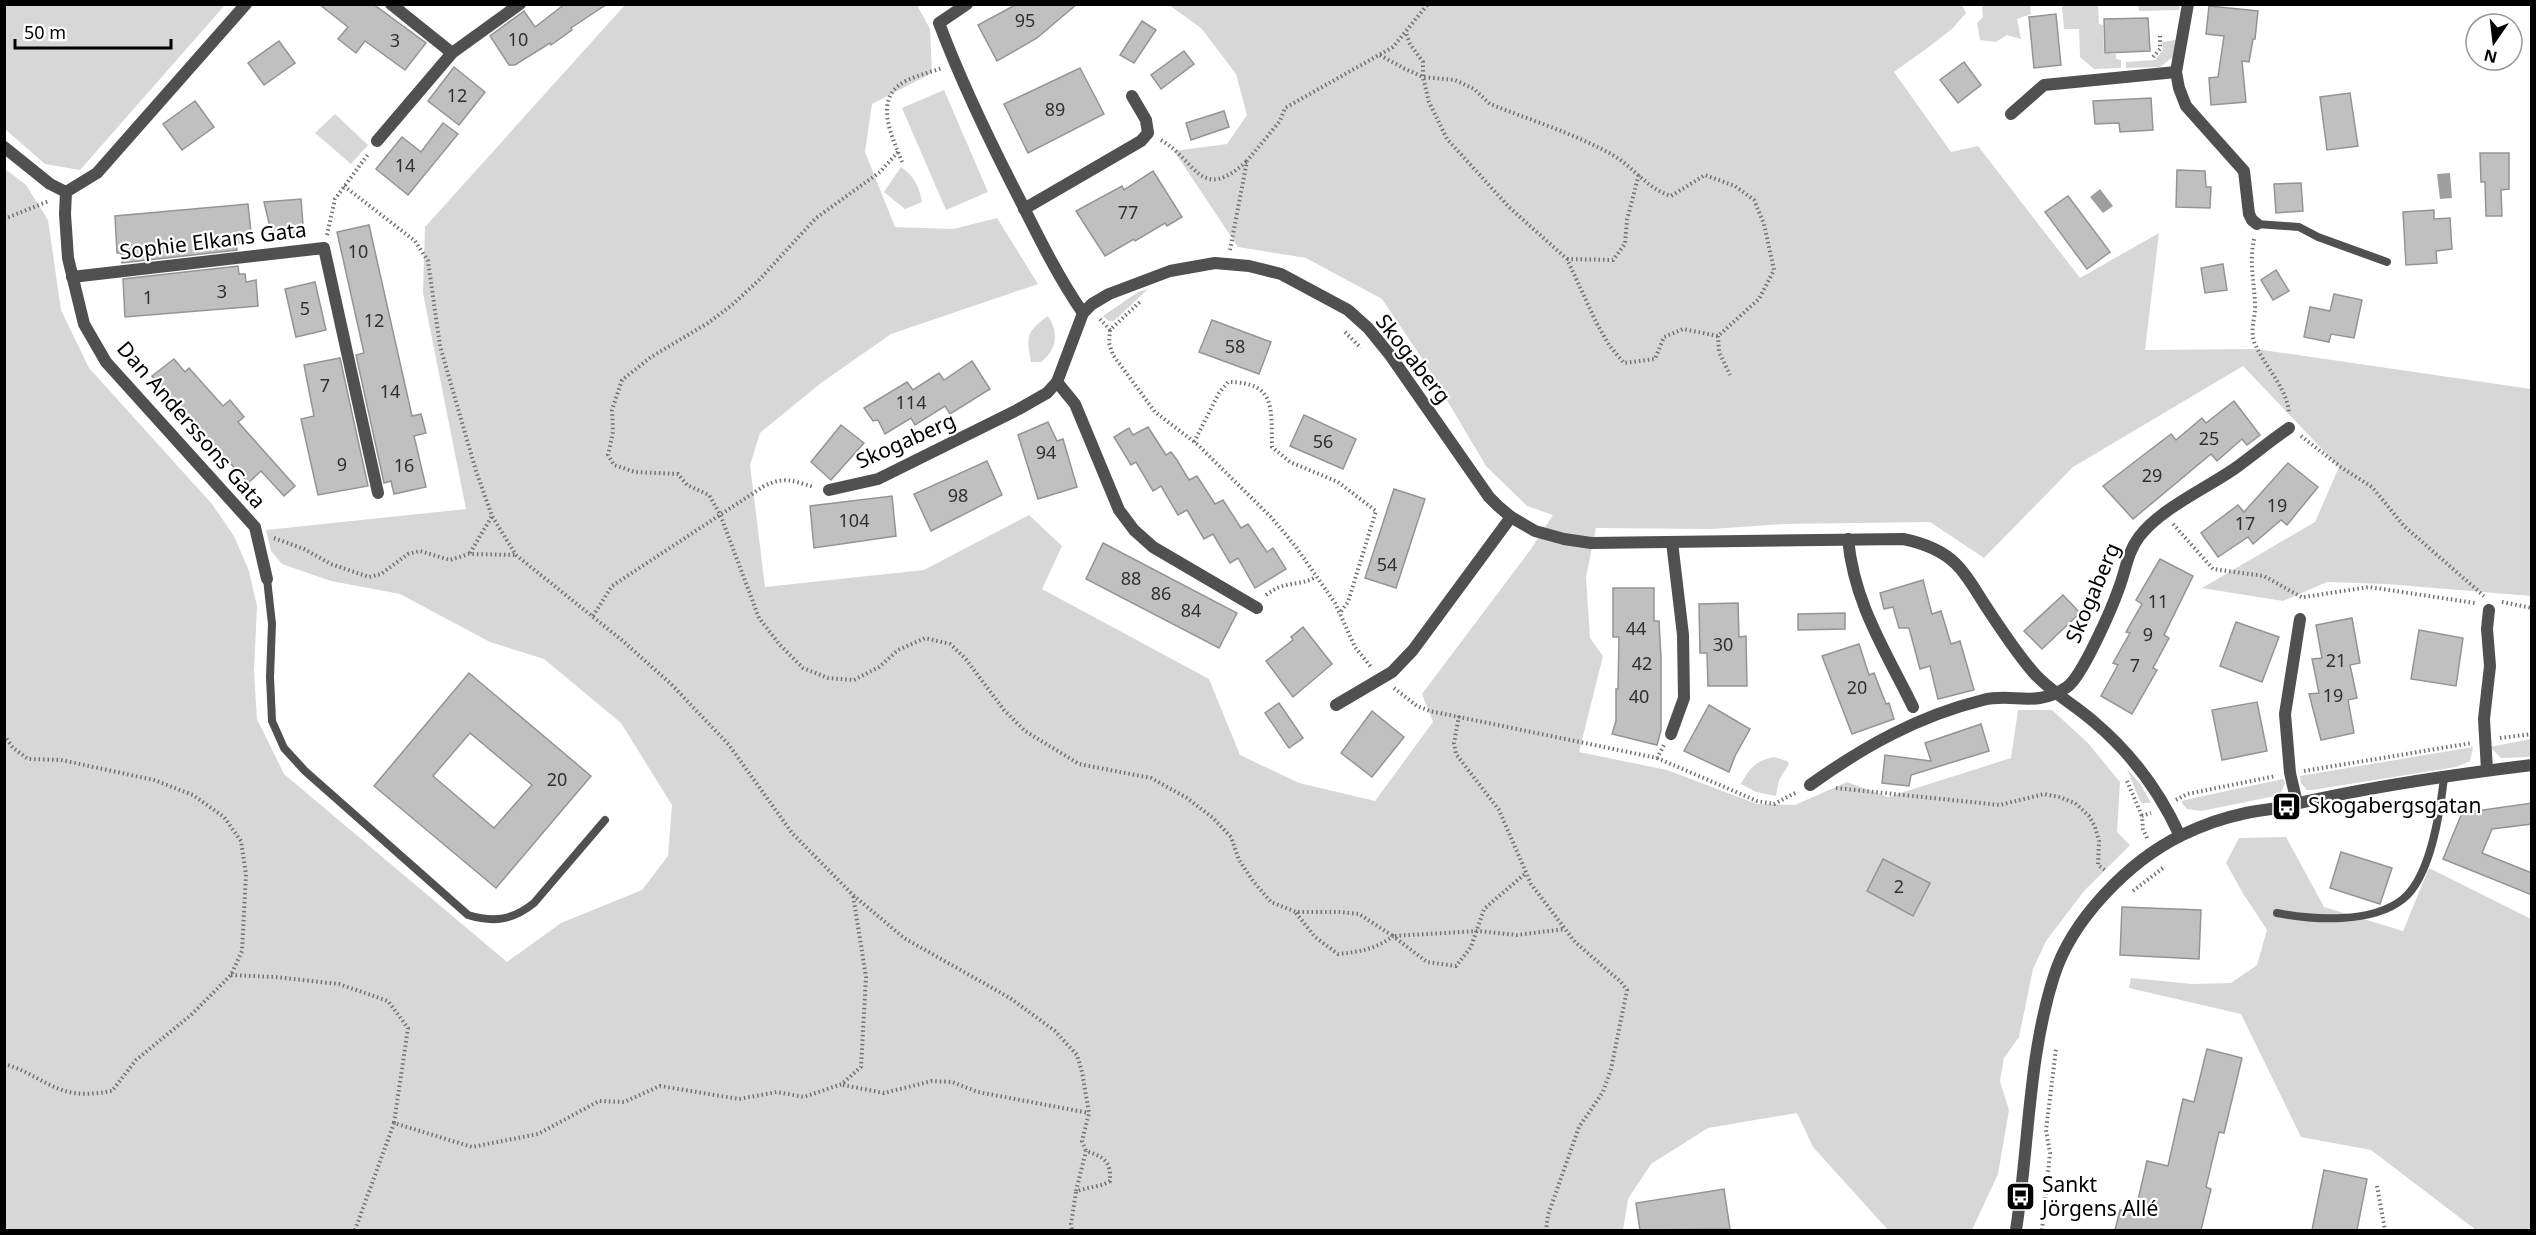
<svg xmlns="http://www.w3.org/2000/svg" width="2536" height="1235" viewBox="0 0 2536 1235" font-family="'Noto Sans',sans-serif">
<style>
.green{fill:#d7d7d7}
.water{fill:#9e9e9e}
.building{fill:#c0c0c0;stroke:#949494;stroke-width:1.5;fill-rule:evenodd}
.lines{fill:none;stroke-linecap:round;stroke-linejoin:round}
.path{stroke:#727272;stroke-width:4;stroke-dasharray:1.5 3;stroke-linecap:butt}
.lane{stroke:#505050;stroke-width:8}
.street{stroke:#505050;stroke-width:12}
.labels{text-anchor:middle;stroke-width:4.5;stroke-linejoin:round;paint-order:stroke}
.number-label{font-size:18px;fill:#303030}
.street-label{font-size:21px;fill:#000;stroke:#fff}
.poi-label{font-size:21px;fill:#000;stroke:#fff;text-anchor:start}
</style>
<rect width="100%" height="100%" fill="#fff"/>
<g class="green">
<polygon points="5,4 225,4 225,5 80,170 45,164 5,129"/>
<polygon points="625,5 917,5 930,29 932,73 872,104 865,152 895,227 953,229 997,218 1038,284 891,334 821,383 760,433 750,465 765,587 924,570 1029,515 1062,546 1042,589 1209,679 1240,755 1299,783 1375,801 1433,722 1422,694 1531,549 1553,515 1527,506 1486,466 1423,360 1382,299 1306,258 1238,247 1174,151 1227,144 1247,115 1236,74 1201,28 1169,5 1962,5 1966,13 1952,29 1926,49 1894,72 1951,152 1978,146 2080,278 2159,233 2145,350 2256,349 2531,389 2531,596 2386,584 2327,582 2283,601 2202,588 2315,522 2339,467 2243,366 2073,467 1984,558 1930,522 1782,524 1712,529 1596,528 1586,577 1590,638 1603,656 1579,752 1667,770 1757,804 1795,805 1847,782 1888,797 2011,758 2018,710 2052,710 2088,743 2120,782 2117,832 2130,845 2084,891 2046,941 2033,969 2019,1037 2004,1058 2000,1081 2009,1110 1998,1174 1972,1230 1888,1230 1813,1147 1797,1113 1708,1128 1651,1164 1628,1199 1623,1230 5,1230 4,168 26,185 48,220 61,310 89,368 212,504 234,536 249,571 257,606 254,672 257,719 284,774 507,962 561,923 642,890 668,856 672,805 621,723 544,659 490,642 400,594 331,581 282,564 271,551 266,530 466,509 423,293 425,227"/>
<polygon points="1982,5 1982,4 2037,5 2030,6 2031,14 2017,19 2021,39 2007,35 1996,42 1980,40 1977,23 1983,17"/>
<polygon points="2062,5 2098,5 2099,24 2103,25 2104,54 2116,54 2116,59 2121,60 2121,68 2094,69 2080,57 2079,29 2064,29"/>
<polygon points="2138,5 2138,4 2180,5 2179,10 2139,11"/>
<polygon points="2176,40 2173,57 2160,67 2126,68 2126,62 2155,60 2163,50 2162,42"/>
<polygon points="944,90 988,192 946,210 902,108"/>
<polygon points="335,114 368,145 351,164 315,133"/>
<path d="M901,167c13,9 18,19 21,35l-17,7 -21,-17z"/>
<polygon points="1148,289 1114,321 1109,321 1103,316 1138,292"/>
<path d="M1048,316c11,17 9,33 -7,46h-10c-5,-26 -5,-30 17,-46z"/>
<polygon points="2531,739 2531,755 2528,757 2501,758 2490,747"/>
<polygon points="2473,747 2470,761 2456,767 2312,790 2307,790 2301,783 2300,776"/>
<path d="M1774,757l13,4 2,3 -10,16 -3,16 -20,-4 -15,-8c8,-15 15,-24 33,-27z"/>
<polygon points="2127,769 2141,785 2151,803 2142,803 2140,801"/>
<polygon points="2283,779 2285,783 2280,795 2201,811 2187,809 2182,803 2182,801 2194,798"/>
<polygon points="2286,837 2324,907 2403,931 2429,868 2531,919 2531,1230 2476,1230 2371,1150 2301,1137 2241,1014 2129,988 2131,978 2192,984 2231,983 2257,965 2267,930 2244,895 2226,863 2239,838"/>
</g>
<g class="water">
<polygon points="2450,173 2452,198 2440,199 2437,174"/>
<polygon points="2100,189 2113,206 2103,213 2090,197"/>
</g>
<g class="building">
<polygon points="319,4 373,4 426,43 405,70 365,41 356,53 338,39 348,27"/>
<polygon points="565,4 607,4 571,28 572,30 551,45 550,43 515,65 509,65 490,36 524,11 535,27"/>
<polygon points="1017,4 1077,4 1037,38 997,61 978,25"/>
<polygon points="2209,6 2258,11 2255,39 2253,39 2249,62 2242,61 2246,102 2211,105 2209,78 2218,77 2224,36 2206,34"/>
<polygon points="2056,14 2061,65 2034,68 2029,17"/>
<polygon points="2148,18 2150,51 2105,53 2104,19"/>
<polygon points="1142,21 1156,30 1134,63 1120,55"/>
<polygon points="279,41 295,63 264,85 248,63"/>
<polygon points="1184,51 1194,64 1161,89 1151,75"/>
<polygon points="1964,62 1981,85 1958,103 1940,80"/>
<polygon points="454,67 485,92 459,125 428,101"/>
<polygon points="1080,68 1104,114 1028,153 1004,104"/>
<polygon points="2350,93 2358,146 2327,150 2320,97"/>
<polygon points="2151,98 2153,130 2120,132 2119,123 2095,124 2093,101"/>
<polygon points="195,101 214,127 182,150 163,124"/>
<polygon points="1224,111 1229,127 1191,140 1186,123"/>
<polygon points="443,123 458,134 408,195 376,169 402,137 421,152"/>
<polygon points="2480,153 2509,153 2509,189 2501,190 2502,216 2486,216 2485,182 2481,182"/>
<polygon points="2177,170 2205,171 2206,187 2211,187 2210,208 2176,207"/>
<polygon points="1153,171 1182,217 1167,226 1165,223 1135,241 1134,239 1105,256 1076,211 1122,186 1124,190"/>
<polygon points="2301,183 2303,211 2276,213 2274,184"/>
<polygon points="2068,196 2110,252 2087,269 2045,212"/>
<polygon points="301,199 304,238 273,240 264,202"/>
<polygon points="248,204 252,242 236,243 237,250 122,263 121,253 117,253 115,216"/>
<polygon points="2434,210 2434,219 2450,218 2452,249 2436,251 2437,263 2406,265 2403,212"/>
<polygon points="369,225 412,416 421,414 426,433 414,436 426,487 394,494 391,481 384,483 356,355 364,353 337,232"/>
<polygon points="2223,264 2227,290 2205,293 2201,268"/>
<polygon points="238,266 239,274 245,274 246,282 256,280 258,306 125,317 123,279"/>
<polygon points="2276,270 2289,291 2273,300 2261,280"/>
<polygon points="315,282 326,330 296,337 285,289"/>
<polygon points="2334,294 2362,300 2354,338 2331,334 2329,342 2304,337 2310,307 2330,311"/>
<polygon points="1212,320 1271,342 1259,374 1199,352"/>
<polygon points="340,358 368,486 318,495 301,419 314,416 304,365"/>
<polygon points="174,359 185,372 189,368 223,406 230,400 244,417 238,422 295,486 284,496 261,471 248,483 152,376"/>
<polygon points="972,361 990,389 950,414 945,406 915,425 911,418 885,434 878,420 873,421 864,408 907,382 913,390 939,373 944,380"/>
<polygon points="2234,401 2260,435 2247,445 2242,439 2217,461 2211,454 2133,519 2103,486 2171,434 2176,440 2202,418 2206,423"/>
<polygon points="1304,415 1356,439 1343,469 1290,446"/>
<polygon points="1048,422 1057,441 1063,439 1077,487 1038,499 1018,435"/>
<polygon points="841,425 864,443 831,480 811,462"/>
<polygon points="1148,427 1166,455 1171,452 1177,460 1189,480 1197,476 1215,504 1223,500 1241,528 1248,524 1267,552 1273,548 1286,569 1255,588 1238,558 1230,563 1213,534 1204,539 1187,510 1178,515 1161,486 1153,491 1136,462 1131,465 1114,437 1129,428 1133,435"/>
<polygon points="987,461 1002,495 931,531 914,494"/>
<polygon points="2288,463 2318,487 2287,525 2281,520 2253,544 2248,537 2218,557 2201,533 2238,505 2244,512"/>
<polygon points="1394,489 1425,499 1396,588 1365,578"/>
<polygon points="892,496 896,536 814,548 810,506"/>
<polygon points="1103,543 1237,613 1219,648 1086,579"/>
<polygon points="2160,559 2193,576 2164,635 2169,638 2153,668 2157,670 2132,714 2101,696 2118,665 2113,663 2130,633 2126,632 2142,604 2136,600"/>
<polygon points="1923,580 1932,614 1941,611 1951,644 1960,641 1974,690 1938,699 1930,666 1920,669 1909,628 1899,628 1893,607 1884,609 1880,593"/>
<polygon points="1613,588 1654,588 1654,621 1659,621 1661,657 1661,730 1657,745 1612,734 1616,721 1616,689 1618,689 1619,637 1613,637"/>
<polygon points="2063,595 2080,613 2042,649 2024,631"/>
<polygon points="1738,603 1739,637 1746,636 1747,686 1708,686 1707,653 1700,653 1699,604"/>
<polygon points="1845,613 1845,629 1798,630 1798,614"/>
<polygon points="2352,618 2360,663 2350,665 2357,698 2348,700 2354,733 2321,740 2309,694 2319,693 2312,659 2322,658 2316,625"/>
<polygon points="2236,622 2279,637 2262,682 2220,666"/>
<polygon points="1303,627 1332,664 1293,697 1266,661 1293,640 1291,637"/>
<polygon points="2419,630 2463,638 2456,686 2411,679"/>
<polygon points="1859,644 1869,675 1874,673 1886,704 1889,703 1894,719 1852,734 1822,656"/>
<path d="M469,673l122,103 -95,112 -122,-102zM470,733l62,52 -38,43 -61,-52z"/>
<polygon points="2257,702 2267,751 2222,760 2212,710"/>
<polygon points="1279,703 1303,738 1289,748 1265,713"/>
<polygon points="1709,705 1750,729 1735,756 1729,772 1684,751"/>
<polygon points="1372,711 1404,737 1372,777 1341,753"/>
<polygon points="1981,724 1989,751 1911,775 1909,786 1882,783 1885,755 1931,761 1925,743"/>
<polygon points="2532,803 2532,824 2492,829 2482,853 2532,873 2532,895 2443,859 2462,813"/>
<polygon points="2341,852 2392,868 2380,904 2330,888"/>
<polygon points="1883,859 1930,883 1913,916 1867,891"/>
<polygon points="2122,907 2201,910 2199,959 2120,955"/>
<polygon points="2207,1049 2242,1058 2224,1133 2219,1132 2206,1187 2211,1189 2201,1230 2115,1230 2120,1210 2135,1213 2147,1161 2168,1166 2183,1099 2194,1102"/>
<polygon points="2324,1170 2367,1179 2357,1230 2312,1230"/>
<polygon points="1724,1189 1730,1229 1640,1230 1636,1203"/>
</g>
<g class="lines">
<g class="path">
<path d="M1380,55l23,13 20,9 32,3 19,9 16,15c40,16 83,29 121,50 22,12 36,35 60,42l34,-21 30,11 19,14 10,24 10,46 -15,29 -41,37 -35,-7 -19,8 -9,22 -31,4 -15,-18 -13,-23 -29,-63 -58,-52 -62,-68 -18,-37 -6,-25v-15l-13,-18 -4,-11"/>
<polyline points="2153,57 2160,49 2160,34"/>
<path d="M1161,140c36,21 39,64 86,21"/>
<polyline points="898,152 880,172 816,218 759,280 732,305 708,323 651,357 622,380 612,410 613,432 608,455 614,465 635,472 678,474 687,485 709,495 720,514 759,618 780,645 803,668 828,678 854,680 879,667 898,650 925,638 950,644 965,658 1004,710 1025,731 1079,764 1151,778 1187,798 1213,818 1231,837 1239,860 1253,881 1271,902 1296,912 1340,912 1359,914 1393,936 1478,931 1517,935 1565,929"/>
<path d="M902,162c-8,-21 -27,-57 -4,-76 11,-9 31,-13 44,-18"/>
<path d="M344,186l71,55 13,20 12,85 36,125 16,45 24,39 107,86 48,43 58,61 63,88 61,62 51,43 106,60 45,33 22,24 5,17 7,41 -7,28 4,10c18,6 25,10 24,30 -11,7 -22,5 -34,11l-5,32 1,6"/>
<polyline points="4,219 49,201"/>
<polyline points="327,235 335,199 369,153"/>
<path d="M2254,239c-5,22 0,42 1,64 1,15 -6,27 0,41 10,23 33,45 34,70"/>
<polyline points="1230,250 1247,161 1280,121 1285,108 1393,47 1428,4"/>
<polyline points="1567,259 1613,260 1625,244 1627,220 1639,174"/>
<polyline points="1100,319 1110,330 1141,301"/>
<polyline points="1110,330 1109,343 1113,355 1155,412 1197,444 1271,517 1296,547 1335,603 1355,647 1371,667"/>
<polyline points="1345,332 1361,348"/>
<polyline points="1718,336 1719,352 1730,375"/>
<polyline points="2301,436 2342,468 2372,487 2404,526 2484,596"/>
<path d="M1194,442l25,-49 9,-11c49,0 43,28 44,65l18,15 48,20 38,29 -28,91 -9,12"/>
<polyline points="2173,524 2213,569 2264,576 2303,598"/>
<polyline points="274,538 304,549 331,564 369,577 381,574 408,554 420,551 450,560 469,554 516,555"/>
<polyline points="470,553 492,516"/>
<path d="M1266,595c19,-15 32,-8 50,-18"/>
<polyline points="2304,597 2369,587 2475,603"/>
<polyline points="2502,602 2532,608"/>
<path d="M593,616l19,-30 152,-100c21,-10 29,-5 50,1"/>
<polyline points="1394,688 1417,706 1430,711 1657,758 1664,745"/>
<polyline points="1459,716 1454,743 1456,754 1499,810 1531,884 1575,942 1621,982 1627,990 1611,1069 1603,1092 1579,1127 1548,1215 1546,1230"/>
<path d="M4,735l9,13 15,11 33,1 93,20 39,15 31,22 17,24 5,33 -4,77 -11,24 -40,40 -55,45 -24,31c-12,2 -25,4 -38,2 -25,-4 -45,-23 -70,-29"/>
<polyline points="2500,738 2532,734"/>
<polyline points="1657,758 1757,801 1774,804 1797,792"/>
<polyline points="2304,771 2472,743"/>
<polyline points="2127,781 2142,816"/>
<polyline points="1836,788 2000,805 2044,794 2059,797 2075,803 2089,816 2095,827 2099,841 2098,865 2106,871"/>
<polyline points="2176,800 2187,794 2276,776"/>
<polyline points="2147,838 2143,829 2142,816 2151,813"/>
<polyline points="2133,891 2163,868 2161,866"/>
<path d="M1296,913l19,24 23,17c21,-2 38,-5 55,-18l34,26 29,4 15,-19 13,-38 42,-36"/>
<polyline points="231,975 275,977 339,984 388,1001 408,1028 394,1123"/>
<polyline points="843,1085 884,1093 932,1081 952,1082 978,1092 1089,1113"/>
<polyline points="2377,1186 2385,1230"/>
<polyline points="1076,1191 1086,1151"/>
<polyline points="355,1230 394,1123 472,1147 538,1134 599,1101 624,1102 660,1086 739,1099 777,1092 804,1097 842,1084 861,1067 866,977 853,895"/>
<polyline points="2042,1230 2050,1153 2046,1130 2056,1049"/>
</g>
<g class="lane">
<polyline points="2257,224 2299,227 2318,237 2387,262"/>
<path d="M267,579l5,45 -2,53 2,44 12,27 21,23 163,144c26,8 45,5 66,-12l71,-83"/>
<path d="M2277,913c36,7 95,11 126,-14 28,-23 37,-87 41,-121"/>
</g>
<g class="street">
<polyline points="391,4 452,53"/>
<path d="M967,4l-28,19c24,64 53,123 84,183 18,36 37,74 60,107"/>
<polyline points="2188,4 2176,72 2179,88 2186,106 2244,171 2249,214 2252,220 2257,224"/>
<polyline points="2011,114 2044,85 2176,72"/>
<polyline points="377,141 452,53 520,4"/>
<polyline points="4,147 50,184 66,192 97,173 246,4"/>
<polyline points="66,192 65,214 68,258 84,324 106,362 255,527 267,579"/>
<polyline points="1024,209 1141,141 1148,133 1146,120 1132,96"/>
<polyline points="72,277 324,248 378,493"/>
<path d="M1057,382l26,-69 9,-9 17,-10 61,-23 45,-8 34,3 32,8 67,36 20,18 22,27 99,142 9,9 13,11 24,14 29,8 27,4 312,-4c20,4 39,11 53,25 12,12 20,27 29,41 15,23 30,46 48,67 17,20 41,32 60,49 37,31 67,71 87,115"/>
<polyline points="829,490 878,479 1017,410 1047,393 1057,382 1075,404 1119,510 1134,530 1153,547 1257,608"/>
<path d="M1848,539c6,64 37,111 65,168"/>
<polyline points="1336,705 1392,672 1413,650 1511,517"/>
<polyline points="1671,734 1684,698 1683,635 1672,542"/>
<polyline points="2487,770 2484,719 2490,666 2487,629 2489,610"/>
<path d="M1810,785c53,-38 108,-69 173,-85 31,-8 51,9 84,-13 15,-10 45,-79 52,-99 7,-18 8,-35 20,-51 21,-28 66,-48 95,-68 18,-13 36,-28 55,-41"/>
<polyline points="2297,803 2290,773 2285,714 2300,619"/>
<path d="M2016,1230c13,-84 12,-173 38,-254 18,-57 75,-115 128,-141 19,-9 40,-17 60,-21 14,-4 30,-4 44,-8 81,-19 163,-31 246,-41"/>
</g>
</g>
<defs>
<symbol id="bus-square" viewBox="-11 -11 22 22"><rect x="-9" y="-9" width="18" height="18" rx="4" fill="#000" stroke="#fff"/><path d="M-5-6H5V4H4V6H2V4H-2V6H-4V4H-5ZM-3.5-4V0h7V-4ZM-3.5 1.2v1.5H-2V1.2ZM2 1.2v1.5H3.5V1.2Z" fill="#fff"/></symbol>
</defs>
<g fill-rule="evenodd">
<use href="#bus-square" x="2270" y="790" width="33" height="33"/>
<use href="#bus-square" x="2004" y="1180" width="33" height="33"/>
</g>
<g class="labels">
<g class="number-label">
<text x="1025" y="27">95</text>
<text x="518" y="46">10</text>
<text x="395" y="47">3</text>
<text x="457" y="102">12</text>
<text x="1055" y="116">89</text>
<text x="405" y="172">14</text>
<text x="1128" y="219">77</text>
<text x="358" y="258">10</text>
<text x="222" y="298">3</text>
<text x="148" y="304">1</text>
<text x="305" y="315">5</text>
<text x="374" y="327">12</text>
<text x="1235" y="353">58</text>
<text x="325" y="392">7</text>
<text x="390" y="398">14</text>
<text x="911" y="409">114</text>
<text x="2209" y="445">25</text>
<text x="1323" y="448">56</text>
<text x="1046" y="459">94</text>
<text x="342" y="471">9</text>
<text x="404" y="472">16</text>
<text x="2152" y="482">29</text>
<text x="958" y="502">98</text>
<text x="2277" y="512">19</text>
<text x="854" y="527">104</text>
<text x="2245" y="530">17</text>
<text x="1387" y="571">54</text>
<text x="1131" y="585">88</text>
<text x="1161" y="600">86</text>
<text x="2158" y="608">11</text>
<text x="1191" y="617">84</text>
<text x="1636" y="635">44</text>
<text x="2148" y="641">9</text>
<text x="1723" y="651">30</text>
<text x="2336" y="667">21</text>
<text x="1642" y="670">42</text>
<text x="2135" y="672">7</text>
<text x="1857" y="694">20</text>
<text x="2333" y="702">19</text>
<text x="1639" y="703">40</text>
<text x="557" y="786">20</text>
<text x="1899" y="893">2</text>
</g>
<g class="street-label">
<text transform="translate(213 241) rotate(-7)" y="7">Sophie Elkans Gata</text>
<text transform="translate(1413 359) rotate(52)" y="7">Skogaberg</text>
<text transform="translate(191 425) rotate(49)" y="7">Dan Anderssons Gata</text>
<text transform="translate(906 441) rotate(-24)" y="7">Skogaberg</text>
<text transform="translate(2093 593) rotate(-67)" y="7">Skogaberg</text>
</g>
<g class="poi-label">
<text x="2308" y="813">Skogabergsgatan</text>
<text x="2042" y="1192">Sankt<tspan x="2042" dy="24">Jörgens Allé</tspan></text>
</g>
</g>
<rect width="2536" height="1235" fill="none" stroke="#000000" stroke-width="12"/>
<g transform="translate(2494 42) rotate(194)"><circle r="28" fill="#ffffff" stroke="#999999" stroke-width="1.5"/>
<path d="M0-4.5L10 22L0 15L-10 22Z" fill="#000000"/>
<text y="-9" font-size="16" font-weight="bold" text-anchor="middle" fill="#000000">N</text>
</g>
<path d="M15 39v9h156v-9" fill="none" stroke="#000000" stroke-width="3"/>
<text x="24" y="39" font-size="18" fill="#000000" stroke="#ffffff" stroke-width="4.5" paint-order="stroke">50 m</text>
</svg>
